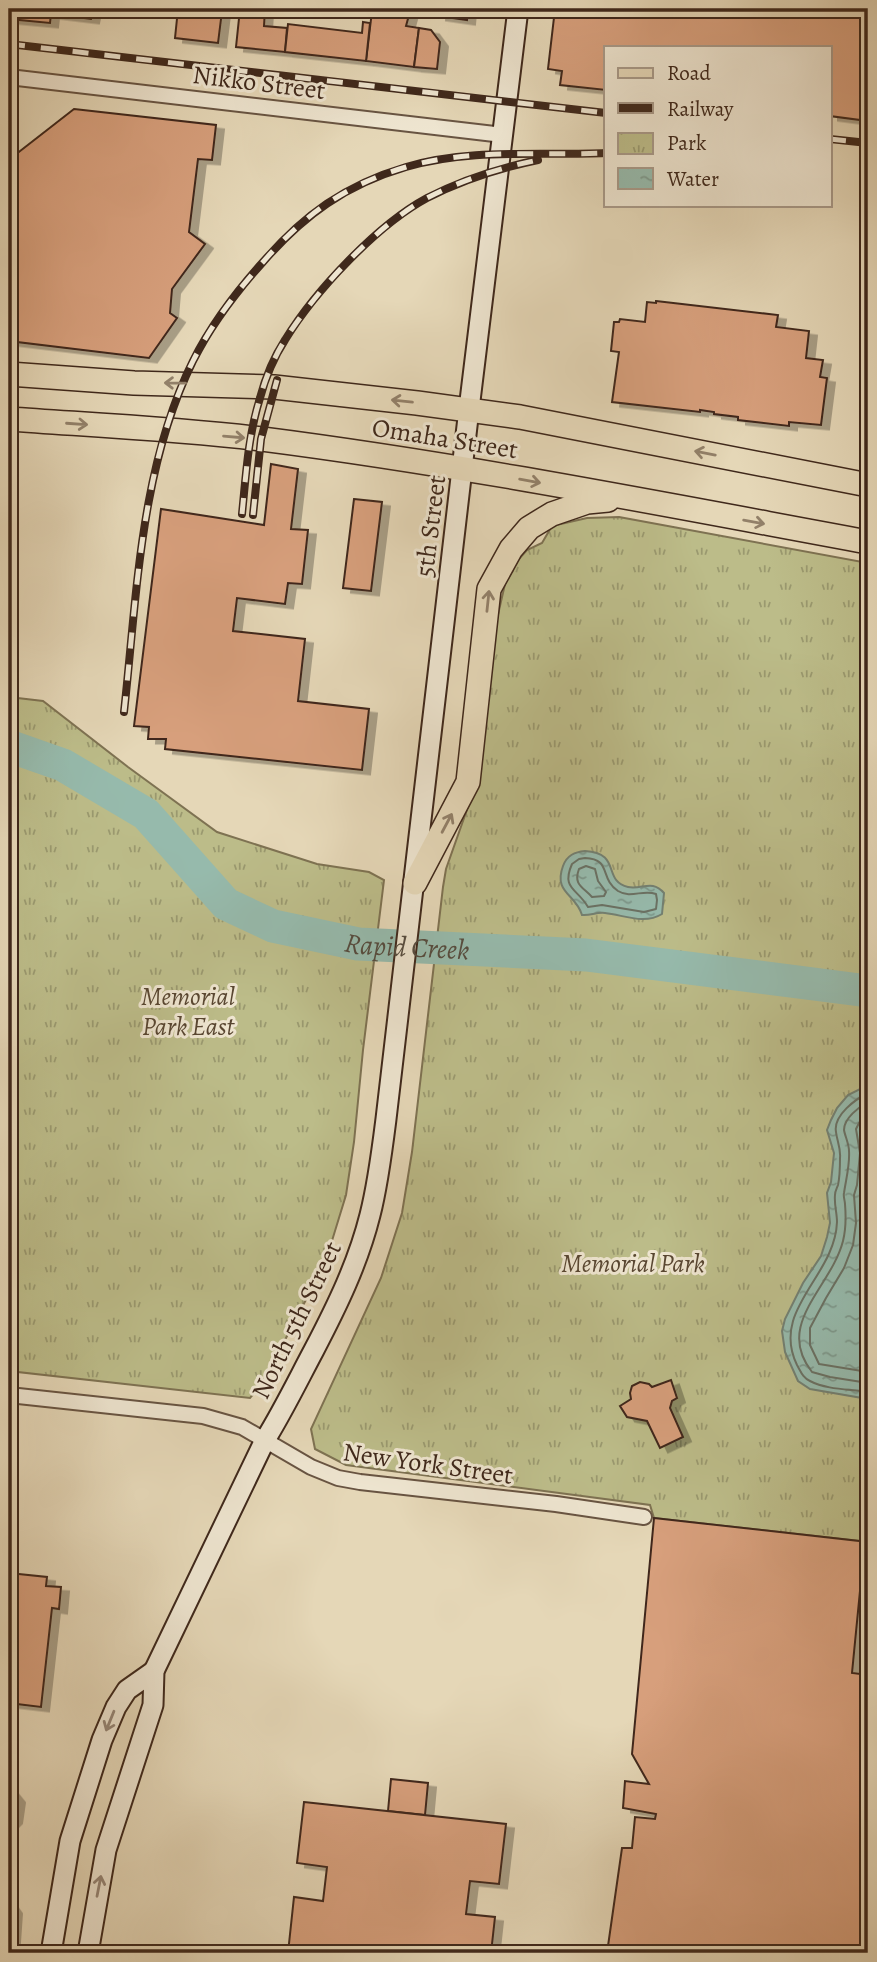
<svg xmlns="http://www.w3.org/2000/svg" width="877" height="1962" viewBox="0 0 877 1962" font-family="Alegreya,serif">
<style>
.park{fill:url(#park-tufts);stroke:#7e7252;stroke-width:2}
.water{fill:url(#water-ripples);stroke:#738072;stroke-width:2}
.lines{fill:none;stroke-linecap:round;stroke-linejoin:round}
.shore{stroke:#6a7164;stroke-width:2}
.river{stroke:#96baac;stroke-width:33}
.building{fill:#d79f7b;stroke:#3f281b;stroke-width:2;filter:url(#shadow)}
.street-casing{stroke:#685442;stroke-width:18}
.secondary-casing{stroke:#3f281b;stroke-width:23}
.primary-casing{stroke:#3f281b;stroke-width:26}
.street{stroke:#eee5d0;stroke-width:14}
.secondary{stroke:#eee5d0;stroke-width:19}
.primary{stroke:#e5d7b7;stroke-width:23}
.rail-casing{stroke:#3f281b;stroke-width:8}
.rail{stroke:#eee5d0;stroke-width:5;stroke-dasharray:16;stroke-linecap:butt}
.oneway{stroke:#928069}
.oneway2{stroke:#968676}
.labels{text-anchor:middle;stroke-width:6;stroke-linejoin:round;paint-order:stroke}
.street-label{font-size:26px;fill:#3f281b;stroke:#eee5d0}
.park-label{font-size:26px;font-style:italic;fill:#584631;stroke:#eee5d0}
.water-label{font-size:28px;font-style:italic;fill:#554c3f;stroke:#eee5d0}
</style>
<defs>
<pattern id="park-tufts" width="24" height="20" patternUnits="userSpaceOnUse" patternTransform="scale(1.75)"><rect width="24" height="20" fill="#bcbc89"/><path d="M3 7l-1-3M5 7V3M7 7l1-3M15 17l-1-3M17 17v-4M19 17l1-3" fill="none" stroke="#9a996f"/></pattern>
<pattern id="water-ripples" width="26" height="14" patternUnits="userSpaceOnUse" patternTransform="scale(1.75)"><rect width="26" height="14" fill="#96baac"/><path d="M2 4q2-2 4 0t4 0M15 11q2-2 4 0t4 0" fill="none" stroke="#7c978b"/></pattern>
<filter id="shadow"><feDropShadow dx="8" dy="4.5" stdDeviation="0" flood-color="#0004"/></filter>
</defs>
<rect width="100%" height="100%" fill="#e5d7b7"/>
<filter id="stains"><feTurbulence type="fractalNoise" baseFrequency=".00286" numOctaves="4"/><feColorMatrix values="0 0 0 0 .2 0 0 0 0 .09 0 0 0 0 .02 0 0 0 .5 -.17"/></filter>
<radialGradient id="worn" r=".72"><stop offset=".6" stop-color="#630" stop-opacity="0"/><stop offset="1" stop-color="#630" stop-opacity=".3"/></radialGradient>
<g class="park">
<polygon points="619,517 868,563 868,1542 654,1518 650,1505 346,1465 315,1449 311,1429 381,1278 402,1213 412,1152 443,887 446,869 475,787 481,754 497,619 505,584 518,560 527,550 542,543 552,526 587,518"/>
<polygon points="9,697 43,701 128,767 217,832 317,864 369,872 384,880 363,1050 354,1142 346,1195 331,1244 310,1292 262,1384 250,1398 9,1371"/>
</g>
<g class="water">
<path d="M585,851c37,2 17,30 43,36 14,3 24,-8 36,6l-2,21c-18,11 -38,1 -57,-1 -9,-1 -15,3 -23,2 -6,-21 -29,-22 -19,-49 4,-11 12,-14 22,-15z"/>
<polygon points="868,1085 868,1399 810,1389 798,1381 785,1352 782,1331 785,1319 803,1283 821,1256 827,1237 830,1223 827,1193 831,1182 834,1153 827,1130 831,1120 837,1108 848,1095"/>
</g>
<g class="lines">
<g class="shore">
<path d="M585,858c27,1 14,20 33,33 13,8 25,-2 38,3l1,6 -1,9 -12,3 -42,-7 -14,2c-11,-19 -27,-18 -16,-43l7,-5z"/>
<path d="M586,866l9,3 3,12 8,11 -2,4 -12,1c-9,-10 -19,-12 -13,-28z"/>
<path d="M868,1093c-12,6 -35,22 -32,39 1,9 5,16 4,26 0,9 0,18 -2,27 -1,3 -3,6 -3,10 -1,9 2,18 2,27 -2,55 -67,87 -40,143 4,7 6,13 13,16 17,9 40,8 58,11"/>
<path d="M868,1102c-9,5 -24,16 -24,28 1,6 5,14 5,21 1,14 -3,28 -5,42 -1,3 1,8 1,11 1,12 1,25 -2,37 -12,47 -69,83 -31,131l18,5 38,6"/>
<polyline points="868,1114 859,1123 856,1129 860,1153 857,1185 854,1195 856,1223 853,1245 844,1268 826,1298 810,1328 810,1345 819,1364 868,1372"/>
</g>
<path class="river" id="s1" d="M9,746l54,19 83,49 80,90 47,22 85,18 228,11 282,36"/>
</g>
<g class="building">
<polygon points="9,9 93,9 91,19 51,14 50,23 9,19"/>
<polygon points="178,9 222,11 218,43 175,38"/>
<polygon points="240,9 265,9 264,26 287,28 285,52 236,47"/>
<polygon points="393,9 401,9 400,14 409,15 406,26 419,28 414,67 366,61 372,11 393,13"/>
<polygon points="439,9 468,9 467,20 438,16"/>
<polygon points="555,9 783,9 868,19 868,121 830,116 830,47 606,47 606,90 560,85 562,71 548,69"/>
<polygon points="363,22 370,23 366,61 285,52 288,24 362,33"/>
<polygon points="419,28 431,30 440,42 437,69 414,67"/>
<polygon points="74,109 216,125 212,160 198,159 189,232 205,244 172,289 170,313 177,318 149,358 9,341 9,165 14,166 15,155"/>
<polygon points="656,301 778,315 776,327 809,331 806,358 823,360 820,377 827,378 821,425 789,422 789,426 738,420 738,417 714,414 714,412 700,410 700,412 612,402 619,352 611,351 614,322 619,322 620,319 645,322 647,302 656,303"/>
<polygon points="271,464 298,469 291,529 308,530 302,584 288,583 285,604 237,598 233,631 305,639 298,701 369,709 362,770 165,749 166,739 148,739 149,727 134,726 161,509 264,525"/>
<polygon points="354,499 382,502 371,591 343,588"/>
<polygon points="671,1380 677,1398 672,1401 670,1408 683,1437 660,1448 647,1421 627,1417 620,1406 631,1399 630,1393 632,1386 640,1382 649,1384 652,1387"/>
<polygon points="654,1518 868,1542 868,1582 860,1591 852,1673 868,1675 868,1953 607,1953 622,1848 632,1848 635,1817 655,1819 656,1814 623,1808 625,1781 649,1784 632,1754"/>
<polygon points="9,1573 47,1577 46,1586 61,1587 59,1609 52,1608 41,1707 9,1703"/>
<polygon points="391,1779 428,1783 425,1815 388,1811"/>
<polygon points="9,1788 17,1798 14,1819 9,1824"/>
<polygon points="304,1802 506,1824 499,1884 470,1881 466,1914 495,1917 491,1953 288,1953 294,1897 323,1901 327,1867 297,1863"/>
<polygon points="9,1902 14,1909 11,1952 9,1953"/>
</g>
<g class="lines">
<defs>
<g id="street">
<polyline points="9,77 503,135"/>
<polyline points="9,1395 203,1416 242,1427 311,1467 338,1478 360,1482 556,1504 644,1517"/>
</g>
<g id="secondary">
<polyline points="51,1953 70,1841 102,1740 116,1707 127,1690 154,1671"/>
<path d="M88,1953l18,-103 47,-145 1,-34 111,-231c18,-29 33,-60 49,-90 23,-44 44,-87 56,-135 8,-31 12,-64 16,-96l83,-710 49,-400"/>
</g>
<g id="primary">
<polyline points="9,374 134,383 274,387 417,403 520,417 868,485"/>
<path d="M9,419c84,6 169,10 253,20 203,26 405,66 606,103"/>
<polyline points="415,883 468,782 489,589 511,549 529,528 552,514 587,502 608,500"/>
</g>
</defs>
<use href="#street" class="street-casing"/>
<use href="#secondary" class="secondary-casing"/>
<use href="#primary" class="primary-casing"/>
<use href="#street" class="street"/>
<use href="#secondary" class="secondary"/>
<use href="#primary" class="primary"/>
<defs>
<g id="rail">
<polyline points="9,44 606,113"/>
<polyline points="830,139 868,143"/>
<path d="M242,514c4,-39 6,-78 18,-116 5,-19 14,-41 25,-58 30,-49 92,-115 142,-142 35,-18 72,-30 111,-38"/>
<polyline points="253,515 261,439 277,380"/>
<path d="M124,712c13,-117 16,-244 69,-351 18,-36 43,-69 70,-99 41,-47 82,-77 143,-95 64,-19 133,-11 200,-14"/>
</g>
</defs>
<use href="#rail" class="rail-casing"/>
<use href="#rail" class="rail"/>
</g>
<defs><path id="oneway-shaft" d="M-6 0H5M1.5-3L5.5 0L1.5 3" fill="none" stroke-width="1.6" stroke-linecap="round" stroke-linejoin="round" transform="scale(1.75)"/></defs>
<g class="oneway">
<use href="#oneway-shaft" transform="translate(175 383) rotate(-179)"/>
<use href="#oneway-shaft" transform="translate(402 401) rotate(-174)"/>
<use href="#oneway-shaft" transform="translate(77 424) rotate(4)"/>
<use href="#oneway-shaft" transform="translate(234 437) rotate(5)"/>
<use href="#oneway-shaft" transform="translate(705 453) rotate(-169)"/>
<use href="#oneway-shaft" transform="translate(530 481) rotate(10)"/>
<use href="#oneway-shaft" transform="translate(754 522) rotate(10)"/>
<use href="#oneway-shaft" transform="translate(488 601) rotate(-84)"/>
<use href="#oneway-shaft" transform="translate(447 823) rotate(-62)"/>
</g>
<g class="oneway2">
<use href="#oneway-shaft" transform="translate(110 1721) rotate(112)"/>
<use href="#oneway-shaft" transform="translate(99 1886) rotate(-79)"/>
</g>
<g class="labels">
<g class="street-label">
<text transform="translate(259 82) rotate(7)" y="9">Nikko Street</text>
<text transform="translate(445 438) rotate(9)" y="9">Omaha Street</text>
<text transform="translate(430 526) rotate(-83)" y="9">5th Street</text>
<text transform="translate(296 1320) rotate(-64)" y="9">North 5th Street</text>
<text transform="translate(428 1463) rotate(8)" y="9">New York Street</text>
</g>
<g class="park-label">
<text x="188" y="1005">Memorial<tspan x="188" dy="30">Park East</tspan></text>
<text x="633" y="1272">Memorial Park</text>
</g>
<g class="water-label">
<text dy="10" stroke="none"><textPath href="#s1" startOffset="462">Rapid Creek</textPath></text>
</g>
</g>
<rect width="877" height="1962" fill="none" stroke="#e5d7b7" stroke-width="35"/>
<rect x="10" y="10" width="856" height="1941" fill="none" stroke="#3f281b" stroke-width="3.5"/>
<rect x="18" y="18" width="842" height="1927" fill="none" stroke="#3f281b" stroke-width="2"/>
<rect x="604" y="46" width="228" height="161" fill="#eee5d0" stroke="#a89988" stroke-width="2"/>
<rect x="618" y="68" width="35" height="10" fill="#e5d7b7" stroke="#a89988" stroke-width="2"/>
<text x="667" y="80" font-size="21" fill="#3f281b">Road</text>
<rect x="618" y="103" width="35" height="10" fill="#3f281b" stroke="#a89988" stroke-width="2"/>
<text x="667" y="116" font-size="21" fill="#3f281b">Railway</text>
<rect x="618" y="133" width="35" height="21" fill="url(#park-tufts)" stroke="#a89988" stroke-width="2"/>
<text x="667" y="150" font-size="21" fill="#3f281b">Park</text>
<rect x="618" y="168" width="35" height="21" fill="url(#water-ripples)" stroke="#a89988" stroke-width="2"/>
<text x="667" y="186" font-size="21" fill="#3f281b">Water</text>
<rect width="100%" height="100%" filter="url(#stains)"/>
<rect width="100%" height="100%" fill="url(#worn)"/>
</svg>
